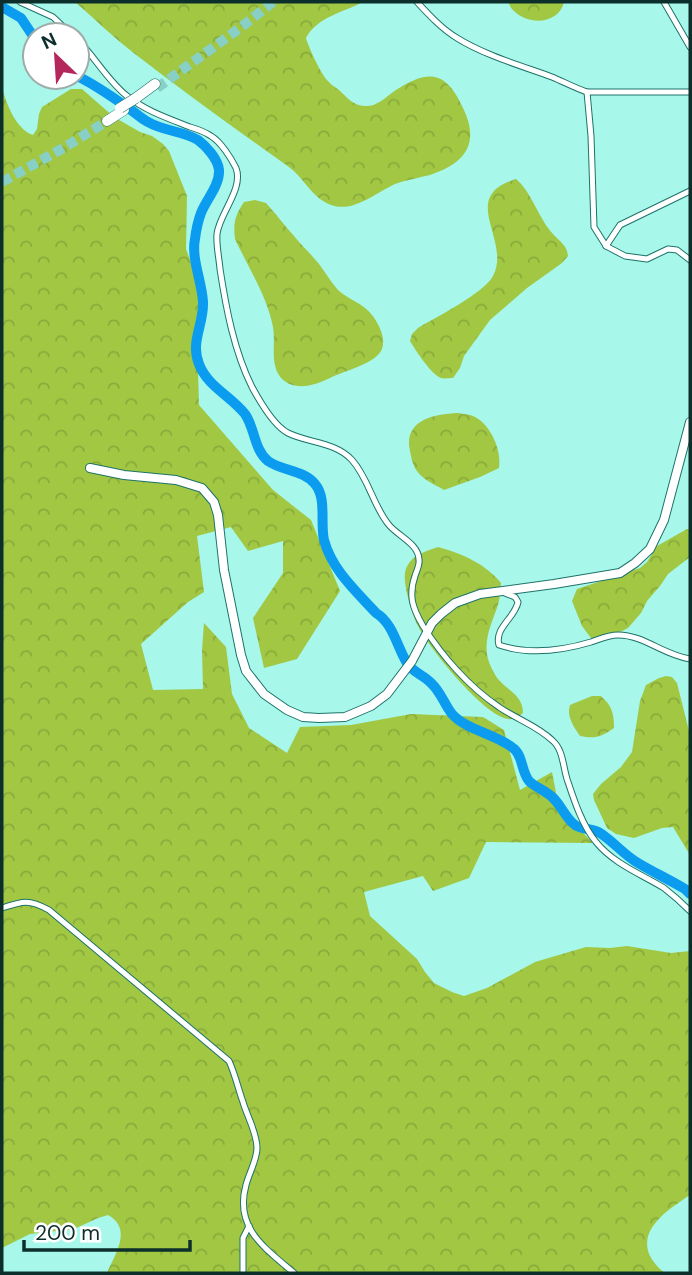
<svg xmlns="http://www.w3.org/2000/svg" width="692" height="1275" viewBox="0 0 692 1275" font-family="'DM Sans',sans-serif">
<style>
.forest{fill:url(#forest-crowns)}
.lines{fill:none;stroke-linecap:round;stroke-linejoin:round}
.river{stroke:#0b9cf0;stroke-width:10}
.highway-tunnel{stroke:#88cfc5;stroke-width:10;stroke-dasharray:10 5;stroke-linecap:butt}
.street-casing{stroke:#1e7369;stroke-width:7}
.secondary-casing{stroke:#1e7369;stroke-width:10}
.highway-casing{stroke:#1e7369;stroke-width:11}
.street{stroke:#fff;stroke-width:5}
.secondary{stroke:#fff;stroke-width:8}
.highway{stroke:#fff;stroke-width:10}
.highway-bridge-casing{stroke:#1e7369;stroke-width:11;stroke-linecap:butt}
.highway-bridge{stroke:#fff;stroke-width:10}
</style>
<defs>
<pattern id="forest-crowns" width="20" height="18" patternUnits="userSpaceOnUse" patternTransform="scale(1.75)"><rect width="20" height="18" fill="#a1c743"/><path d="M2 6a3 3 0 1 1 6 0M12 15a3 3 0 1 1 6 0" fill="none" stroke="#89ab3b"/></pattern>
</defs>
<rect width="100%" height="100%" fill="#a7f7eb"/>
<g class="forest">
<path d="M75,2h288c-19,10 -46,15 -57,36 2,8 15,36 21,42 3,4 8,7 12,10 8,7 14,16 26,16 11,1 20,-8 28,-14 33,-22 52,-24 70,16 17,35 3,55 -33,67 -12,3 -24,5 -35,9 -20,9 -41,29 -64,21 -19,-7 -27,-27 -42,-38 -52,-37 -104,-74 -154,-113 -21,-16 -40,-35 -60,-52z"/>
<path d="M508,2h56c-5,22 -35,24 -50,9 -3,-2 -4,-6 -6,-9z"/>
<path d="M2,88c5,17 14,41 31,47l4,-6 2,-15 3,-7 29,-18h11l32,28 26,15 12,4 11,8 6,7 18,45 -1,53 20,54 -3,25 -6,8 2,69 74,85 38,30 29,71 -43,68 -33,9 -11,-50 30,-45v-32l-35,10 -17,-24 -34,9 7,56 -16,10 -47,42 12,46 50,-1 -1,-39 2,-27 22,24 6,47 17,34 38,25 13,-26 51,-2 60,-11 72,3 21,13 16,60 32,-18 7,36 34,35 -107,-1 -17,36 -36,13 -10,-15 -59,16 6,24 47,43 8,13 9,11 18,9 12,4 23,-8 48,-26 51,-15 24,1 17,-2 44,7 19,-2v244c-19,13 -53,33 -40,61 4,7 9,13 15,17h-558c8,-19 26,-44 1,-58l-10,3 -24,11 -44,5 -28,14z"/>
<path d="M516,179c15,12 23,40 37,55 7,8 14,11 15,22l-6,7 -35,25 -37,32 -26,36 -4,12 -7,10c-5,0 -8,1 -12,0 -10,-4 -25,-27 -31,-37l2,-7 6,-6c18,-11 65,-34 75,-52 19,-36 -36,-79 23,-97z"/>
<path d="M255,200l11,3c10,11 18,22 28,33 8,10 17,18 25,28 6,8 12,18 19,26 11,10 25,13 34,25 7,9 14,23 10,34 -5,14 -38,22 -50,28 -16,8 -36,15 -50,2 -13,-14 -6,-35 -9,-52 -6,-31 -25,-60 -38,-88 -2,-15 0,-24 9,-37z"/>
<path d="M458,413c5,1 12,1 17,4 16,8 27,34 24,51l-19,9 -36,13c-8,-5 -21,-10 -27,-19 -4,-5 -6,-14 -7,-20 -7,-31 24,-37 48,-38z"/>
<polygon points="687,529 690,529 690,557 668,574 660,586 647,601 641,613 628,628 606,639 591,638 582,626 572,601 577,589 640,568 647,562 657,546"/>
<path d="M438,547c23,6 48,17 63,36 -1,8 -1,15 -3,22 -6,18 -15,34 -10,54 2,6 6,15 10,20 10,12 25,16 25,34 -5,4 -9,7 -15,6 -25,-4 -79,-71 -90,-93 -6,-11 -15,-42 -13,-53 3,-17 19,-21 33,-26z"/>
<polygon points="666,676 672,677 677,683 690,735 690,855 673,827 662,828 634,838 616,834 607,828 594,800 593,794 601,784 621,767 632,752 640,701 646,685 659,678"/>
<path d="M592,696h9c11,10 13,17 13,32 -13,9 -18,11 -34,8 -6,-9 -14,-20 -10,-31z"/>
</g>
<g class="lines">
<g class="river">
<polyline points="2,7 21,18 35,39"/>
<path d="M77,76c19,9 37,22 54,34 6,4 11,9 17,12 15,9 35,9 50,18 8,6 20,19 21,30 1,15 -13,30 -18,43 -3,8 -5,18 -6,26 -4,19 7,43 8,63 1,22 -13,40 -4,62 8,22 32,32 46,50 10,14 9,36 23,47 14,10 36,9 47,23 12,14 5,39 9,56 8,30 32,51 52,73 17,10 21,34 31,50 5,9 17,12 24,20 10,9 13,21 21,31 14,16 44,20 61,34 10,7 8,23 16,33 6,6 15,9 22,15 10,8 14,22 24,29 7,5 17,3 25,8 14,9 24,22 38,30 15,9 32,17 47,26l5,5"/>
</g>
<g class="highway-tunnel">
<polyline points="157,88 240,28 273,2"/>
<polyline points="2,182 65,147 107,121"/>
</g>
<defs>
<g id="street">
<polyline points="20,2 53,17 72,35"/>
<path d="M417,2c12,13 25,27 40,36 27,17 65,28 95,39 12,5 23,11 35,15h103"/>
<polyline points="664,2 690,47"/>
<path d="M77,39c18,18 30,41 50,57 19,15 40,22 63,31 7,2 15,5 21,9 10,6 20,22 25,32 8,21 -17,46 -19,66 -1,11 2,23 3,35 6,39 14,82 32,118 7,13 22,39 36,46 20,10 48,9 64,27 17,19 21,46 37,65 9,11 30,19 30,35 1,5 -3,12 -4,16 -7,20 -2,33 8,50 19,30 46,61 76,81 17,12 39,19 54,34 10,9 10,25 14,38 7,21 15,46 29,63 18,22 45,32 68,46 9,7 18,15 26,23"/>
<polyline points="587,92 591,136 594,227 606,246 625,256 647,259 668,249 677,250 690,260"/>
<polyline points="606,246 620,225 690,191"/>
<path d="M502,592l13,5 3,5c-3,16 -24,26 -19,43 30,10 62,6 92,-3 9,-3 17,-7 27,-7 26,0 45,20 72,24"/>
<path d="M2,908c21,-7 27,-9 47,2l180,151c6,13 9,27 14,41 4,14 14,31 14,46 0,12 -8,25 -11,37 -12,43 19,63 48,88"/>
<polyline points="243,1273 243,1238 249,1226"/>
</g>
<polyline id="secondary" points="90,468 124,475 176,480 202,488 214,502 218,515 224,570 241,655 246,671 264,694 287,710 303,717 319,718 345,717 371,706 387,694 412,661 432,623 441,614 455,603 480,594 554,584 620,573 635,563 650,549 664,520 690,422"/>
<g id="highway">
<polyline points="136,98 155,84"/>
<polyline points="107,121 124,110"/>
</g>
</defs>
<use href="#street" class="street-casing"/>
<use href="#secondary" class="secondary-casing"/>
<use href="#highway" class="highway-casing"/>
<use href="#street" class="street"/>
<use href="#secondary" class="secondary"/>
<use href="#highway" class="highway"/>
<defs>
<polyline id="highway-bridge" points="120,108 136,98"/>
</defs>
<use href="#highway-bridge" class="highway-bridge-casing"/>
<use href="#highway-bridge" class="highway-bridge"/>
</g>
<rect width="692" height="1275" fill="none" stroke="#0d2f2b" stroke-width="7"/>
<g transform="translate(56 56) rotate(335)"><circle r="33" fill="#ffffff" stroke="#9eacaa" stroke-width="2"/>
<path d="M0-5L12 26L0 18L-12 26Z" fill="#b4275c"/>
<text y="-10" font-size="19" font-weight="bold" text-anchor="middle" fill="#0d2f2b">N</text>
</g>
<path d="M24 1240v10h166v-10" fill="none" stroke="#0d2f2b" stroke-width="3.5"/>
<text x="35" y="1240" font-size="21" fill="#0d2f2b" stroke="#ffffff" stroke-width="5" paint-order="stroke">200 m</text>
</svg>
